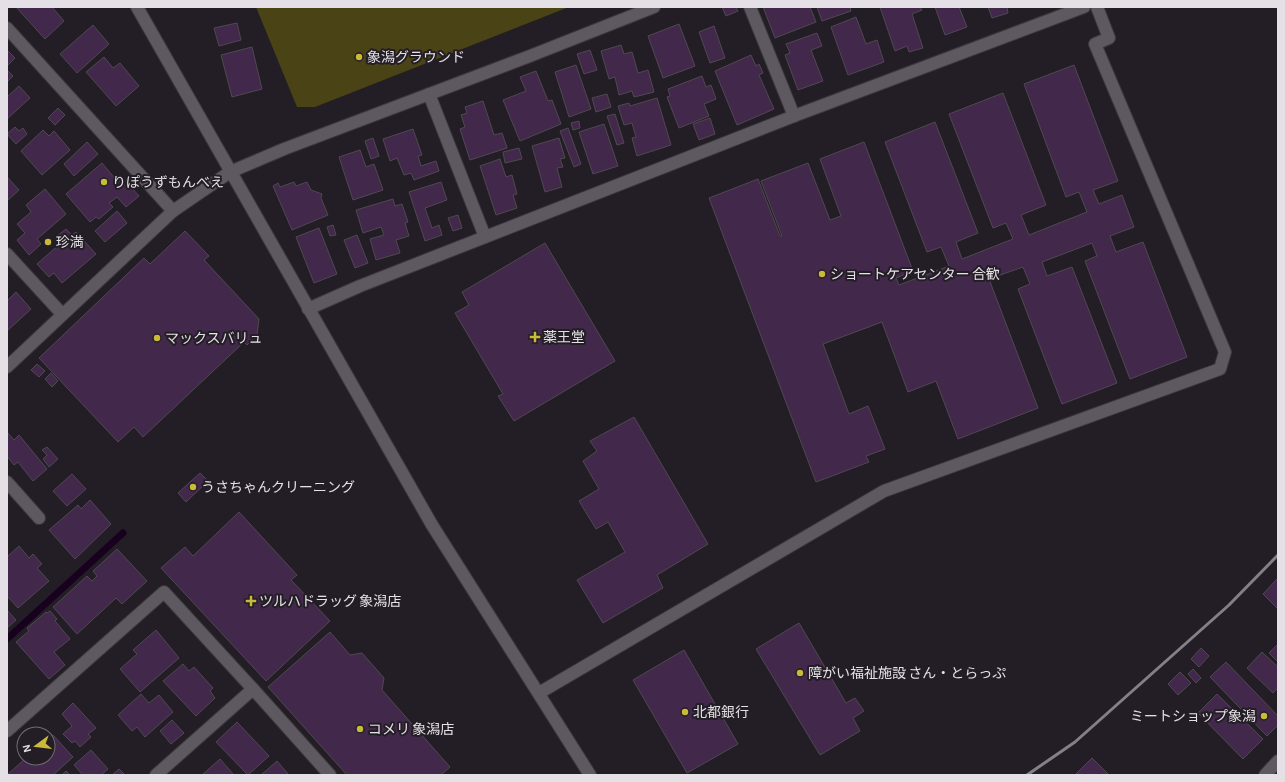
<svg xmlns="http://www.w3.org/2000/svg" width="1285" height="782" viewBox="0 0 1285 782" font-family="'Alegreya Sans','Noto Sans JP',sans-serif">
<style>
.green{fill:#494315}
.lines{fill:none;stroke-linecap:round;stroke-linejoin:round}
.stream{stroke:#17011e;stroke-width:7}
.building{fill:#42284a;stroke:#4f4951}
.street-casing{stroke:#3c383d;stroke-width:14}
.secondary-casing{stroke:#3c383d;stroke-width:14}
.street{stroke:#5e5860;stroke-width:12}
.secondary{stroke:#5e5860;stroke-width:12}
.rail{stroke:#848086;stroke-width:3}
.poi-dot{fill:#c9ba3a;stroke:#231e25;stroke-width:1.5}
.labels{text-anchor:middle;stroke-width:4;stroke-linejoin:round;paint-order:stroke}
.poi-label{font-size:14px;fill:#e4e0e5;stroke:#231e25;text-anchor:start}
</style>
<rect width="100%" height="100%" fill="#231e25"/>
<polygon class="green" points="256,7 569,7 315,107 297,107"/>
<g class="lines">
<polyline class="stream" points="7,639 123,533"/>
</g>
<g class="building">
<polygon points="16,7 52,7 64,21 45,39"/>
<polygon points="722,7 736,7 738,11 726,16"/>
<polygon points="763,7 810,7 816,22 775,38"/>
<polygon points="817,7 850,7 851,11 822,21"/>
<polygon points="880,7 920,7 922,10 912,14 923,48 909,52 907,46 895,51"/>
<polygon points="935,7 959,7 967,27 945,35"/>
<polygon points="988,7 1007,7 1008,13 992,18"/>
<polygon points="856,17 866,44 877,40 884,62 848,75 831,27"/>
<polygon points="237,23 241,40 219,46 214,28"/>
<polygon points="679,24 695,66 663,78 648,36"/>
<polygon points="93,25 109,44 77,73 60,54"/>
<polygon points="714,26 725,58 710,63 699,32"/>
<polygon points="817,33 822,46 811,50 823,81 798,90 785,55 790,53 786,44"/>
<polygon points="621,45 624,54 632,52 638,73 648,70 654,92 634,97 632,91 619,95 615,77 609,79 601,51"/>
<polygon points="252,47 262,89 232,97 221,55"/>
<polygon points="7,50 15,58 7,66"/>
<polygon points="590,50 597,70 584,74 577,54"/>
<polygon points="751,55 756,66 759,64 763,73 759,75 774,109 737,125 715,71"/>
<polygon points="104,57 113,68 120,63 139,86 116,106 86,72"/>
<polygon points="576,65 591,109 569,117 555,72"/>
<polygon points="1074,65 1118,181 1093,190 1099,204 1122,195 1134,227 1110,236 1116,252 1143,242 1187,357 1130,379 1085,261 1097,256 1092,243 1042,262 1047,276 1072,267 1117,383 1062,404 1018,289 1030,284 1023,267 989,279 1038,408 958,439 936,381 908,392 882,322 823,344 849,414 868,406 885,449 866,456 869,462 816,482 709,198 758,179 780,236 782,236 761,181 808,163 830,220 841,216 820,159 864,142 913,271 896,278 899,285 949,266 941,247 927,252 885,142 935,122 978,233 956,242 962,259 1013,239 1006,223 993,228 949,114 1003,93 1046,205 1021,215 1029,235 1087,212 1079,192 1066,197 1024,84"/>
<polygon points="7,70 13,76 7,82"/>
<polygon points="536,71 548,101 552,100 561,124 520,141 503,100 526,91 520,77"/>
<polygon points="702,76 706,87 711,85 716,99 704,104 709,116 679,128 667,97 670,96 668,89"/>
<polygon points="19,86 30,98 7,119 7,97"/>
<polygon points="607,94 611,107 596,112 592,98"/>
<polygon points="657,98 671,145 637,156 632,138 636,137 632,123 624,125 618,106 629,103 630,106"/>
<polygon points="483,101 494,135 502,133 507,148 470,160 460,129 465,127 461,115 467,113 465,107"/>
<polygon points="58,108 65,115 55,125 48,118"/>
<polygon points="615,114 624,143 617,145 607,116"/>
<polygon points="710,118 715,134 699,140 693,124"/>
<polygon points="579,121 580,128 573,130 571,123"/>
<polygon points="604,124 618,166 593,174 579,132"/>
<polygon points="15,127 19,131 23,128 27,134 16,144 7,134"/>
<polygon points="568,128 581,164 574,167 560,131"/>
<polygon points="413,129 422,155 418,156 421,166 436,161 439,171 414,180 411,173 404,175 397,158 390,161 383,139"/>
<polygon points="43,130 49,136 54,131 70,150 42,175 21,151"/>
<polygon points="373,138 379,156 371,159 365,141"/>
<polygon points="559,138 565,158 560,159 563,167 557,168 562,187 545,192 532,146"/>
<polygon points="87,142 98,154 74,176 64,164"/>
<polygon points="519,148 522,159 505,163 503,152"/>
<polygon points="360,150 366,167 374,164 383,190 353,200 339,157"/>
<polygon points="500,159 506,177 512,175 517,194 513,195 517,208 496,215 480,166"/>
<polygon points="102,163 117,181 122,177 139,196 126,207 117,197 109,203 113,207 99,219 96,217 90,222 66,194"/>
<polygon points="7,177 19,190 7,201"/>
<polygon points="294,182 296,186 307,182 311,190 322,194 321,198 328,215 292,230 273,186 278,183 280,187"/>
<polygon points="441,182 447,200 425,208 432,228 439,225 442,235 425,241 409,192"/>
<polygon points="45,189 66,214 37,239 41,244 29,255 17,240 25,233 17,224 31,212 26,205"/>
<polygon points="393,199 395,206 402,204 408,222 405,223 409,236 396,240 400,253 376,260 370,239 384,235 381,227 363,233 356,210"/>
<polygon points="117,211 127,223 105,242 95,231"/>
<polygon points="458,215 462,228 453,231 448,218"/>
<polygon points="333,225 336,235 330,236 327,227"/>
<polygon points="319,228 337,274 314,283 296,237"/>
<polygon points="66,229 72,235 76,232 96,254 62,283 54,273 49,277 37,264 62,242 57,236"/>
<polygon points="185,231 209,256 204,260 259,319 257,335 247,345 244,342 143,437 134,427 118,442 39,358 144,258 150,264"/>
<polygon points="357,235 368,263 355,268 344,240"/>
<polygon points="545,243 615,361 514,421 498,396 503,394 455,313 469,305 462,292"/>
<polygon points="16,292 31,309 7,331 7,301"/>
<polygon points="37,364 45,371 39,377 31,370"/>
<polygon points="51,373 58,381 52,387 45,379"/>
<polygon points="634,417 708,544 657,575 663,588 603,623 577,580 625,552 608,522 596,529 579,501 599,489 583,461 597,451 590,441"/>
<polygon points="7,432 14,440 19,435 47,469 33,481 18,462 14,465 7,456"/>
<polygon points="47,447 58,459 49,467 43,459 47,455 42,450"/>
<polygon points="200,473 208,481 186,502 178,493"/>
<polygon points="72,474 86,489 67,506 53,491"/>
<polygon points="90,500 111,524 75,559 49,530 78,505 81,509"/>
<polygon points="239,512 297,575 291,580 330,621 266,681 161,568 185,547 193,556"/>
<polygon points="19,546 29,558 33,554 42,564 37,568 49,581 18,608 7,596 7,557"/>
<polygon points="117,549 147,581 122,604 116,598 77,634 53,607 87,576 92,581 97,576 93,571"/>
<polygon points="1278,578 1278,609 1263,594"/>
<polygon points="7,610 16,620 7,628"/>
<polygon points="50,611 57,619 55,621 70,639 54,652 65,665 49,679 16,642 29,631 27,628 46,612 47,613"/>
<polygon points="799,623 846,703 855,698 864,711 853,718 860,731 820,755 756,649"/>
<polygon points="156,630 179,658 140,692 120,669 137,654 133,650"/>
<polygon points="330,632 350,655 362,653 384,678 382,690 450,767 441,775 347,775 268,687"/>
<polygon points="1278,644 1278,662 1269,653"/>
<polygon points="1201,648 1209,656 1199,667 1191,659"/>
<polygon points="684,650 738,744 687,773 633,680"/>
<polygon points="1262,652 1278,667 1278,688 1273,693 1247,668"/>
<polygon points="1226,662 1278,716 1278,725 1267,736 1210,677"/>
<polygon points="183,664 189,671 194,667 213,688 210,691 215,698 196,716 163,681"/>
<polygon points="1193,669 1201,678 1196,683 1188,674"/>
<polygon points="1180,672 1191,683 1178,695 1168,684"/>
<polygon points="141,694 149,703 159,695 173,712 145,737 137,727 132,731 118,715"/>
<polygon points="1217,694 1263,739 1243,759 1198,713"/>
<polygon points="73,703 96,728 88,734 91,737 80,747 75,741 72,743 63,734 72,726 62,714"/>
<polygon points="172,720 184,733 171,744 160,731"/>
<polygon points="237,722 269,756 248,775 216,742"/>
<polygon points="53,735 73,757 53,775 7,775 26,758 48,758 48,736 49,737"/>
<polygon points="91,750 108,769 101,775 83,775 74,765"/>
<polygon points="1092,758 1109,775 1075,775"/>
<polygon points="220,759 234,775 202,775"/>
<polygon points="277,761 289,775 261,775"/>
<polygon points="119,769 125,775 112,775"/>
<polygon points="66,771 70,775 62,775"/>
</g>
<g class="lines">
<defs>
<g id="street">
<polyline points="750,7 794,116"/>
<polyline points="7,28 173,211"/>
<polyline points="429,94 485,237"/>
<polyline points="7,254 62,314"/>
<polyline points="308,309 360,286 794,116 1084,7"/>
<polyline points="7,482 39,518"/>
<polyline points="539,693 884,491 1220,369 1225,352 1095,44 1109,38 1097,7"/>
<polyline points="7,731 164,592 253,689"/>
<polyline points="156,775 253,689 330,775"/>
<polyline points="1265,775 1278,761"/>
</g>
<g id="secondary">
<polyline points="137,7 432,525 590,775"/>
<polyline points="7,367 173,211 230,172 284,149 530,56 654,7"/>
</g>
</defs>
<use href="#street" class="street-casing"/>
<use href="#secondary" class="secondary-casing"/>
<use href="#street" class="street"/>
<use href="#secondary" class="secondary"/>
<polyline class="rail" points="1027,775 1075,742 1229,605 1278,555"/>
</g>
<g class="poi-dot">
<circle cx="359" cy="57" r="4"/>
<circle cx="104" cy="182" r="4"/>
<circle cx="48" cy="242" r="4"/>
<circle cx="822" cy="274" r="4"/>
<path d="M533 331h4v4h4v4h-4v4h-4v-4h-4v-4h4z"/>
<circle cx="157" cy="338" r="4"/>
<circle cx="193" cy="487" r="4"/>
<path d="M249 595h4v4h4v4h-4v4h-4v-4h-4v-4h4z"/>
<circle cx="800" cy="673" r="4"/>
<circle cx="685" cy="712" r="4"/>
<circle cx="1264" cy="716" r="4"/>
<circle cx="360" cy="729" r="4"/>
</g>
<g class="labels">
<g class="poi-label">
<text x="367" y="62">象潟グラウンド</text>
<text x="112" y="187">りぽうずもんべえ</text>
<text x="56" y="247">珍満</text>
<text x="830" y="279">ショートケアセンター 合歓</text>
<text x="543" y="342">薬王堂</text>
<text x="165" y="343">マックスバリュ</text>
<text x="201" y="492">うさちゃんクリーニング</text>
<text x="259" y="606">ツルハドラッグ 象潟店</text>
<text x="808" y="678">障がい福祉施設 さん・とらっぷ</text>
<text x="693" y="717">北都銀行</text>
<text x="1256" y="721" text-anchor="end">ミートショップ象潟</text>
<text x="368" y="734">コメリ 象潟店</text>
</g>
</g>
<rect width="1285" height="782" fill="none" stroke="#e4e0e5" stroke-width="16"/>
<g transform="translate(36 746) rotate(255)"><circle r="19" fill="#231e25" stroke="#706c72"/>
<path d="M0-3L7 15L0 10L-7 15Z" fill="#c9ba3a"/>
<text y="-6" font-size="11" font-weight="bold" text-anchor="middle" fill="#e4e0e5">N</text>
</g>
</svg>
